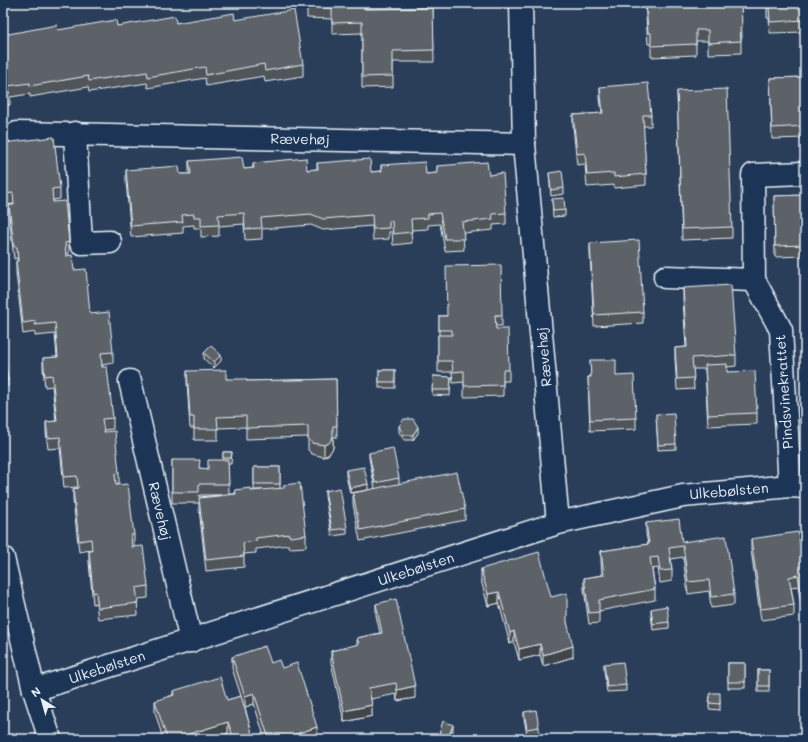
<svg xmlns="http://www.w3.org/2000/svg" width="808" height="742" viewBox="0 0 808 742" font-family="Mali,sans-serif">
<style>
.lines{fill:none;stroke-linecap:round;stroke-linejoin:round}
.minor-casing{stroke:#e8f1f8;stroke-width:25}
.tertiary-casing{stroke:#e8f1f8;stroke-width:25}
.minor{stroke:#1d3557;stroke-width:22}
.tertiary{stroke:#1d3557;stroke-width:22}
.wall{fill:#4f5459;stroke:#e8f1f8;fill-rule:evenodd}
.shaded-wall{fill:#404549;stroke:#e8f1f8}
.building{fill:#5c6268;stroke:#e8f1f8}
.labels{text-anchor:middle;stroke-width:3.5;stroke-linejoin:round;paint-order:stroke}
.street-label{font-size:14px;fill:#e8f1f8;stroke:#1d3557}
</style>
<rect width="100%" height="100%" fill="#2a3e5a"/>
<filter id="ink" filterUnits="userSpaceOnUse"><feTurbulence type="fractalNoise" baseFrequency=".025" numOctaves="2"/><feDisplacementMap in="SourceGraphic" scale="8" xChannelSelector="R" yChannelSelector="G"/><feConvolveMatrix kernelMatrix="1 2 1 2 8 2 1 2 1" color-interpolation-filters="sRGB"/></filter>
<g filter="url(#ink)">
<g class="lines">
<defs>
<g id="minor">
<polyline points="521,3 524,144 558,523"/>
<polyline points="17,133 524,144"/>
<polyline points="75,133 81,243 110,242"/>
<polyline points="665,277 754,280"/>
<polyline points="130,381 191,641"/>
<polyline points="790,486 781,330 754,280 753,175 805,173"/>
<polyline points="34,690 558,523 683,496 790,486 805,487"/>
</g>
<polyline id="tertiary" points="3,558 34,690 50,739"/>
</defs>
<use href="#minor" class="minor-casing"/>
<use href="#tertiary" class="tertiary-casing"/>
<use href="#minor" class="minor"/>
<use href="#tertiary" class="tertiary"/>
</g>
<g class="wall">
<polygon points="307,3 365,9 433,8 434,62 393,62 393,87 362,88 362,33 332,34 332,19 307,18"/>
<polygon points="645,3 741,3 742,38 741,38 741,53 708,54 708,41 696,41 696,55 651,57 651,44 648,44"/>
<polygon points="767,3 805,3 805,32 770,33 769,18 767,18"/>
<polygon points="235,20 303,64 303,76 265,82 264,76 206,86 205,78 148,88 147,83 89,92 88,87 30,97 30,94 10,97 10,105 3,106 3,35 58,30 117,26"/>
<polygon points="805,77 805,138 772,139 770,78"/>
<polygon points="600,87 651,115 651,126 643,126 646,174 646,185 614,188 614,185 587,187 585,164 577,165 573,126 573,115 602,113 600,98"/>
<polygon points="677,91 732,227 732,238 682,240"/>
<polygon points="3,143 60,188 60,199 53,200 53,202 69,242 69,254 66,254 66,256 74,270 90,314 113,352 113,363 102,365 113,418 113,429 103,430 104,432 119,473 119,484 116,485 134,535 134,546 132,547 148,586 148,598 137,599 138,615 98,619 96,603 93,604 89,562 89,551 91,551 91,550 79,552 73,500 73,489 77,488 77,487 64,488 60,448 48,449 46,433 46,422 56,421 52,386 45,387 43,369 43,358 57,357 55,334 35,336 35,332 23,334 16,273 16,261 18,261 17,258 14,259 9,216 9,205 13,205 13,204 4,205 3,192"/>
<polygon points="189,161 244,169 253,168 253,163 307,170 317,169 317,163 371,172 381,171 381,165 426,174 437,173 437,166 489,175 506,213 506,224 493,225 493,230 463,233 464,250 445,251 440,224 428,225 428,229 411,230 412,243 393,245 392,232 389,232 389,239 373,240 372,226 323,230 311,225 262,229 262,239 245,240 244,224 219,226 219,236 201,237 201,228 194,228 194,225 183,226 183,233 131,237 126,181 126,170 180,174 189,174"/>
<polygon points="549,173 564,188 564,194 551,196"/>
<polygon points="805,195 805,256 775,257 774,196"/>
<polygon points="552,199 565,210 565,216 553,217"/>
<polygon points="590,243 643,312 643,323 594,326 590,254"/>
<polygon points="683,288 736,355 736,366 727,367 727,372 757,413 757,424 708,426 705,369 693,369 694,389 677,390 675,359 675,348 686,347 683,299"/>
<polygon points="502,315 502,326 495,326 496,329 509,370 509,381 503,381 503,396 464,397 464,382 453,383 452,372 438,372 438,335 439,335 439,316"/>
<polygon points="204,353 221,361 214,368 204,359"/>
<polygon points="590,360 616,376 636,418 636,429 590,431 588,377 591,377"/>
<polygon points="3,366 8,380 8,386 3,386"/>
<rect x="379" y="370" width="16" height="18"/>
<polygon points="187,371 226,379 246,381 336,379 337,437 333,437 333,448 329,454 324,457 312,454 308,450 308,437 246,439 246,427 218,428 218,440 194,440 194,428 190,428 187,382"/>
<polygon points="433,376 451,377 450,396 432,395"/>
<polygon points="656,414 676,444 676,449 658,450"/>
<polygon points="399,426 418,433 413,440 404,440 399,432"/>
<path d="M223,452h9l-1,12h-3l1,30h6v-4l16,1 14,-1h-11v-23h26v21l26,47v12l-16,1 -1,-3 -33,4v4l-12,1v13l-38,4 -7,-62v-6h-27v-43l27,8 9,1 15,-9zM199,495h22l-22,2z"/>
<polygon points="369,453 399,478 399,484 465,509 465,520 360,541 353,504 353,493 375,489 369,458"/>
<polygon points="346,470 368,490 350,493 346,476"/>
<polygon points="325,491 347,528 347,534 332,536 325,496"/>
<polygon points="646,523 682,542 734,594 734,605 711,608 709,591 688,594 683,557 671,559 672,570 672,581 660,583 658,568 652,569 655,589 655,600 599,611 599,623 589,624 584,589 584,578 602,575 601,562 601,551 648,544 646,534"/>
<polygon points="751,539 802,555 805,555 805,610 802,611 798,586 791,587 794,605 794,616 761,620 751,550"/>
<polygon points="481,569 551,597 567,622 573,657 543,666 540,655 519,660 514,642 510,644 499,603 488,606 481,580"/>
<polygon points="376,604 415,698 397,701 396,694 371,699 372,716 344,722 331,662 331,651 357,645 357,638 380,633 376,615"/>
<polygon points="651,609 669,622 669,628 653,630 651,614"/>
<polygon points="232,657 271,663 282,668 317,738 314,739 265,739 254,704 245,707 253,739 230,739 228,733 209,739 163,739 155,712 155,701 173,695 173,691 227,700 241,696 232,668"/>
<rect x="728" y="663" width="17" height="25"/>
<polygon points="604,664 626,685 626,691 607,692 604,670"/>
<rect x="758" y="670" width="11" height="22"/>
<polygon points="720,699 720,710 709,709 709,703"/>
<polygon points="524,712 539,727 539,733 527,735 524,718"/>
<polygon points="453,731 450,739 439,739 439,734"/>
</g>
<g class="shaded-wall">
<polygon points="221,355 221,361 214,368 214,362"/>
<polygon points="418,427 418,433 413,440 413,435"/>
<polygon points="333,437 333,448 329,454 324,457 324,445"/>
<polygon points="368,484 368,490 350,493 350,488"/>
<polygon points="499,592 499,603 488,606 488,594"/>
<polygon points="514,631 514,642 510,644 510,633"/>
<polygon points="540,644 540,655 519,660 519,649"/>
<polygon points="573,646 573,657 543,666 543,655"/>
<polygon points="415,686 415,698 397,701 397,690"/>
<polygon points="254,693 254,704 245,707 245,696"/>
<polygon points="372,705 372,716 344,722 344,711"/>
<polygon points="228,722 228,733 209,739 173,739"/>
<polygon points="453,725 453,731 450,739 448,739"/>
<polygon points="317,727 317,738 314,739 293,739 293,735"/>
<polygon points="253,736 253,739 245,739"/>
</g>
<g class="building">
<polygon points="307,3 365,3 365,9 433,8 434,50 393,51 393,76 362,77 362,22 332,23 332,8 307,7"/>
<polygon points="646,3 741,3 742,27 740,27 741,41 708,43 708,30 696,30 696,44 651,46 651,33 648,33"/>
<polygon points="767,3 805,3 805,20 770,22 769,7 767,7"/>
<polygon points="294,10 303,64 265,71 264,64 206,75 205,67 148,77 147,72 89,81 88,76 30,86 30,83 8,86 10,93 3,95 3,35 57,25 58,30 116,20 117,26 175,16 176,23 234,13 235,20"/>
<polygon points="805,77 805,126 772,128 770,78"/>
<polygon points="648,83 651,115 643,115 646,174 614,177 614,173 587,175 585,153 577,154 573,115 603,113 600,87"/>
<polygon points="727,89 732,227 682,229 677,91"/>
<polygon points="54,137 60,188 52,189 53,202 65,201 69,242 65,243 66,256 72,255 74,270 86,269 90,314 109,312 113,352 101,353 102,367 107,367 113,418 102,419 104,432 115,431 119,473 115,474 116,485 128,484 134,535 131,535 132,547 143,546 148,586 136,588 138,603 98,608 96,592 93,593 89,551 92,551 91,539 79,541 73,489 78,488 77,476 64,477 60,437 48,438 46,422 57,421 52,375 45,376 43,358 58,357 55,323 35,325 35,321 23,323 16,261 18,261 17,247 14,247 9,205 14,205 13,193 4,194 3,181 3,143"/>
<polygon points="242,157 244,169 254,168 253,163 306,158 307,170 318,169 317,163 370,159 371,172 382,171 381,165 425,162 426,174 437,173 437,166 487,162 489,175 503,173 506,213 492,214 493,219 462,222 464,239 445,239 440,213 428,214 428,218 411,219 412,232 393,234 392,221 389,221 389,228 373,229 372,215 323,219 311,214 261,218 262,228 245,229 244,213 218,215 219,225 201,226 201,217 194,217 194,214 182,215 183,222 131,226 126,170 179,166 180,174 191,174 189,161"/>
<polygon points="562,171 564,188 551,190 549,173"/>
<polygon points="805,195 805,245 775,246 774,196"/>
<polygon points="564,198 565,210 553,211 552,199"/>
<polygon points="639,240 643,312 594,315 590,243"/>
<polygon points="501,265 502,315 495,315 496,329 508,329 509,370 503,370 503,385 464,386 464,371 453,372 452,361 438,361 438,335 452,335 452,330 439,330 439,316 447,316 446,266"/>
<polygon points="731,285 736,355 692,358 694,378 677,379 675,348 687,347 683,288"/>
<polygon points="211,346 221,355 214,362 204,353"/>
<polygon points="590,360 616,360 616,376 634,375 636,418 590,420 588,377 591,377"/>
<polygon points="727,364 727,372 755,371 757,413 708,415 705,365"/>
<polygon points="3,366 6,366 8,380 3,380"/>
<polygon points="226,370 226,379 246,379 246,381 336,379 337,426 333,426 333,437 329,443 324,445 312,443 308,438 308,426 246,428 246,416 217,417 218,429 194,429 194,417 190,417 187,371"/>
<rect x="379" y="370" width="16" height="12"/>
<polygon points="433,376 451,377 450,390 432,390"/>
<polygon points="674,413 676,444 658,445 656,414"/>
<polygon points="404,419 413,419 418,427 413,435 404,435 399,426"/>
<polygon points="393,448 399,478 375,483 369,453"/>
<polygon points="223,452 232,452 231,458 223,458"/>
<polygon points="172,460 200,460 199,468 208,469 208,460 228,460 229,484 199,484 199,492 172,492"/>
<rect x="254" y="467" width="26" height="17"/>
<polygon points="364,467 368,484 350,488 346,470"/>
<polygon points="457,472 465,509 360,530 353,493"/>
<polygon points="300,483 306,535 290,537 289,534 256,538 256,541 243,543 244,556 206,560 199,498 236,494 235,490 251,488 251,491 284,488 284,485"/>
<polygon points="340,488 347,528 332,530 325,491"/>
<polygon points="679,519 682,542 726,536 734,594 711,597 709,580 688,582 683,546 669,548 672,570 660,571 658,557 650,558 655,589 599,600 599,612 589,613 584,578 604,575 601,551 649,544 646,523"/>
<polygon points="798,532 802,555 805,555 805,599 802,599 798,575 789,577 794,605 761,609 751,539"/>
<polygon points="539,552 551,597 567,593 567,622 573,646 543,655 540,644 519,649 514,631 510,633 499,592 488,594 481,569"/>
<polygon points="396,599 415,686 397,690 396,683 369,688 372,705 344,711 331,651 359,644 357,638 382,633 376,604"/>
<polygon points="667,606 669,622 653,624 651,609"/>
<polygon points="265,646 271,663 279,660 282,668 297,663 317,727 293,735 295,739 269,739 254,693 245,696 232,657"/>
<polygon points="623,662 626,685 607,687 604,664"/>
<rect x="728" y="663" width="17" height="19"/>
<rect x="758" y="670" width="11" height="16"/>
<polygon points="220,677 227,700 241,696 253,736 245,739 234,739 228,722 173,739 167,739 155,701 174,695 173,691"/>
<polygon points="710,693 720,693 720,704 709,703"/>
<polygon points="536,710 539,727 527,729 524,712"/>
<polygon points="443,721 453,725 448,738 439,734"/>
<polygon points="678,733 693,734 693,739 677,739"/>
<polygon points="518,735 526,736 528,739 516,739"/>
</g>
</g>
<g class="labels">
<g class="street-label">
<text transform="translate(300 139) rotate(1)" y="5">Rævehøj</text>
<text transform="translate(544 357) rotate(-95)" y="5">Rævehøj</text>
<text transform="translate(784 392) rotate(-94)" y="5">Pindsvinekrattet</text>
<text transform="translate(729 491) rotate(-5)" y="5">Ulkebølsten</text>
<text transform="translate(160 511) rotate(77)" y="5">Rævehøj</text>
<text transform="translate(416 569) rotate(-18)" y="5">Ulkebølsten</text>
<text transform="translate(107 667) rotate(-18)" y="5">Ulkebølsten</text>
</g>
</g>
<rect width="808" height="742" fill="none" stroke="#1d3557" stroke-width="16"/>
<rect x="8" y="8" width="792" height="726" fill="none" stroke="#e8f1f8" stroke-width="1.5" filter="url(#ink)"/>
<g transform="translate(42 700) rotate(323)" stroke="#1d3557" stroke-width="3" paint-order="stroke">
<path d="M0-3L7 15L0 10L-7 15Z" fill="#e8f1f8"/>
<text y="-6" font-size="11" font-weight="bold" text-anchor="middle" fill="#e8f1f8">N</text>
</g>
</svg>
